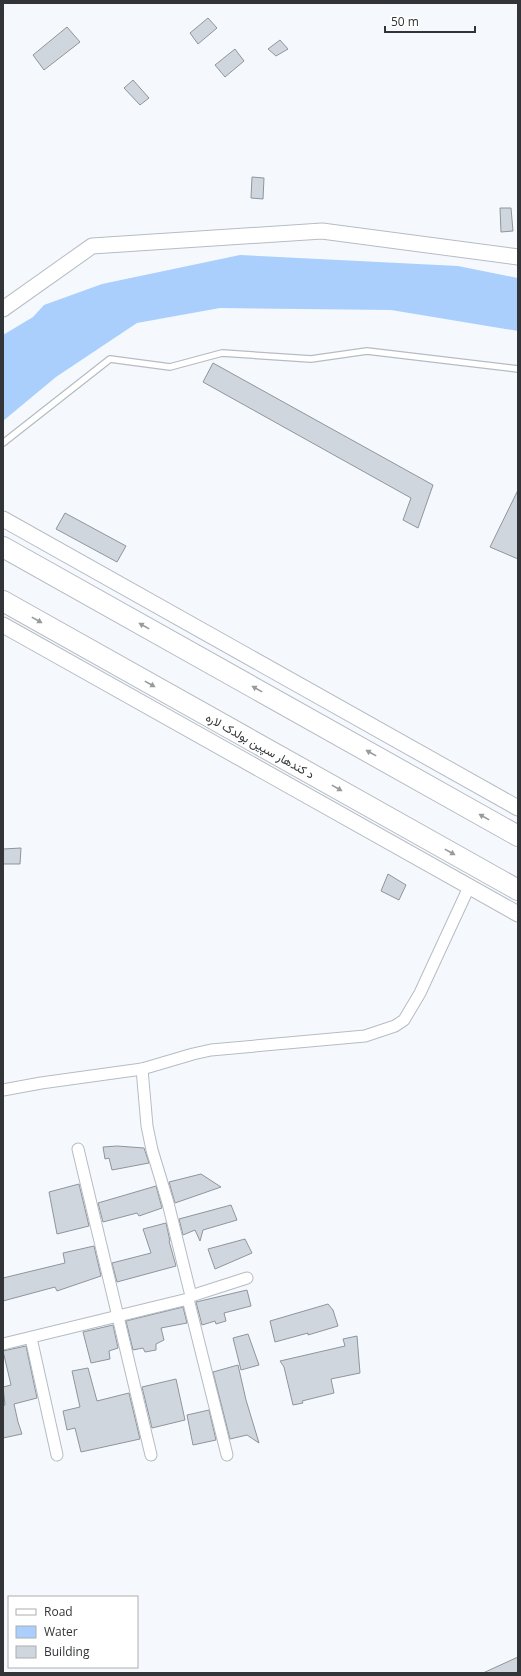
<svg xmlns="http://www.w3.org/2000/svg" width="521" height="1676" viewBox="0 0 521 1676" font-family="'Open Sans',Vazirmatn,sans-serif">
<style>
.water{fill:#aacffd}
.building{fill:#d0d6de;stroke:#8f959c}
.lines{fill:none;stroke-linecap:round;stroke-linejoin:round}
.lane-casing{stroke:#b6bcc3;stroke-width:8}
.street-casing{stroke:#b6bcc3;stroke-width:13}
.secondary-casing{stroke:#b6bcc3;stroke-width:17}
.highway-casing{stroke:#b6bcc3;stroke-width:22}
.lane{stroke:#fff;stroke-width:5.5}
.street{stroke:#fff;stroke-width:11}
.secondary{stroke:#fff;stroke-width:15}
.highway{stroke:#fff;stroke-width:20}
.oneway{fill:#989a9b}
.labels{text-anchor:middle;stroke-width:3;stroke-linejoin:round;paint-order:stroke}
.street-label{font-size:12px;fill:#323437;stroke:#fff}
</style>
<rect width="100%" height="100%" fill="#f5f9fe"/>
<polygon class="water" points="240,255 458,266 518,278 518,331 391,310 220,308 137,323 56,377 3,421 3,335 33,317 44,305 102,284"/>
<g class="building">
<polygon points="208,18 217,28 198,44 190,33"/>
<polygon points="67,27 80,42 44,70 33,55"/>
<polygon points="280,40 288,49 276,56 268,49"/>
<polygon points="235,49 244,61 225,77 215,65"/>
<polygon points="133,80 149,98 140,105 124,88"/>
<polygon points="252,177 264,178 263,199 251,198"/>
<polygon points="500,208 511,208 513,231 501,232"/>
<polygon points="213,363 433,485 418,528 403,520 411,498 203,382"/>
<polygon points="518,490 518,559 490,547"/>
<polygon points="65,513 126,546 117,562 56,529"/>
<polygon points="21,848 20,864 3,864 3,849"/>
<polygon points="388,874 406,885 399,900 381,891"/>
<polygon points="117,1146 144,1148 149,1163 112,1170 109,1158 105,1159 103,1147"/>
<polygon points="201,1174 221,1187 175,1203 169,1182"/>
<polygon points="79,1184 89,1226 57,1234 49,1192"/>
<polygon points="156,1186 162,1208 139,1216 137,1213 103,1222 98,1203"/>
<polygon points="231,1205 237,1220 203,1230 200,1241 195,1230 183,1235 179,1219"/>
<polygon points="166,1223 170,1241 169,1241 176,1266 117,1282 112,1263 151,1253 143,1229"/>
<polygon points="245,1239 252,1253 215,1269 208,1249"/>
<polygon points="94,1246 101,1276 57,1291 55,1287 3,1301 3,1278 65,1263 63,1253"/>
<polygon points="247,1290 251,1306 224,1313 226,1321 216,1324 215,1321 202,1325 196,1302"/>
<polygon points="328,1304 333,1310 338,1326 308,1335 308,1333 275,1342 270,1321"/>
<polygon points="183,1307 187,1323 161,1328 164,1340 156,1344 156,1350 145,1352 143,1348 133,1350 126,1321"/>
<polygon points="113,1325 118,1348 109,1351 110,1359 91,1363 83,1332"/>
<polygon points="248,1334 259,1365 241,1370 233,1338"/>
<polygon points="357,1336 360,1373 331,1379 334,1393 302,1401 303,1403 293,1405 284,1367 280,1361 345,1346 343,1339"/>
<polygon points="26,1346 37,1398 14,1404 18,1422 22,1434 3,1438 3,1405 5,1405 3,1387 11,1385 3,1351"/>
<polygon points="238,1365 246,1400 259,1443 247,1435 230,1439 213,1372"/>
<polygon points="88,1368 97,1401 129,1393 140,1439 81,1452 75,1428 67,1430 63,1411 80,1407 72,1371"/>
<polygon points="176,1379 185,1420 152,1428 142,1387"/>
<polygon points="209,1410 216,1440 193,1445 187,1415"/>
<polygon points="518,1657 518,1673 483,1673"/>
</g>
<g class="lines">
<defs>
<polyline id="lane" points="3,443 110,359 170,367 222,353 311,359 367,351 518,369"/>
<g id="street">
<polyline points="142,1069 147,1126 152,1150 168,1203 191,1296"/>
<polyline points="3,1090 41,1083 142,1069 193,1054 211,1050 365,1036 395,1026 404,1020 420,993 469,887"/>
<polyline points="78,1149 151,1455"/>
<polyline points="188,1299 227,1455"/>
<polyline points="31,1338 57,1455"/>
<polyline points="3,1344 188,1299 191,1296 247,1278"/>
</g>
<g id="secondary">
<polyline points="3,309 92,246 322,231 518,257"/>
<polyline points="3,519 518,808"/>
<polyline points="3,625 518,914"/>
</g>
<g id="highway">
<polyline points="3,547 518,836"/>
<polyline points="3,601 518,890"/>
</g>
</defs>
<use href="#lane" class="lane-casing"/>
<use href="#street" class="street-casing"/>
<use href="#secondary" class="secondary-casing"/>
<use href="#highway" class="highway-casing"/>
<use href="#lane" class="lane"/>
<use href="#street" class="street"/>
<use href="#secondary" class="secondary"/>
<use href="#highway" class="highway"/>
</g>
<defs><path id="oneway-solid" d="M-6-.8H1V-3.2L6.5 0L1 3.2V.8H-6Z"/></defs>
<g class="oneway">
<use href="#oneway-solid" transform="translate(37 620) rotate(29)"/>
<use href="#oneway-solid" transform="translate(144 626) rotate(-151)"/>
<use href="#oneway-solid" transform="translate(150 684) rotate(29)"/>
<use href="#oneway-solid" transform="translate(257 689) rotate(-151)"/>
<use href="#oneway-solid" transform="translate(371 753) rotate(-151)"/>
<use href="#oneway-solid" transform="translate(337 788) rotate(29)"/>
<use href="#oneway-solid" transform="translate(484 817) rotate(-151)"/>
<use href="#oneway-solid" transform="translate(450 852) rotate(29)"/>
</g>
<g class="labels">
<g class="street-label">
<text transform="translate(260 746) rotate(29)" y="4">د کندهار سپین بولدک لاره</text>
</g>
</g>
<rect width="521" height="1676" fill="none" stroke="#323437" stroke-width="8"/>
<rect x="8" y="1596" width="130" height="72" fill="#ffffff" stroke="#adaeaf"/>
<rect x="16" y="1609" width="20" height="6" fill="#ffffff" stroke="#adaeaf"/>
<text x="44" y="1616" font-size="12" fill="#323437">Road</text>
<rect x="16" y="1626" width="20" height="12" fill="#aacffd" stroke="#adaeaf"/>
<text x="44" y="1636" font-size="12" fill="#323437">Water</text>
<rect x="16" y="1646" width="20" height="12" fill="#d0d6de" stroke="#adaeaf"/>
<text x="44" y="1656" font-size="12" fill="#323437">Building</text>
<path d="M385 26v6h90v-6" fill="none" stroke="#323437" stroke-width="2"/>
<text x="391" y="26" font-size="12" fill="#323437" stroke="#ffffff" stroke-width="3" paint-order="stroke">50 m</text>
</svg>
